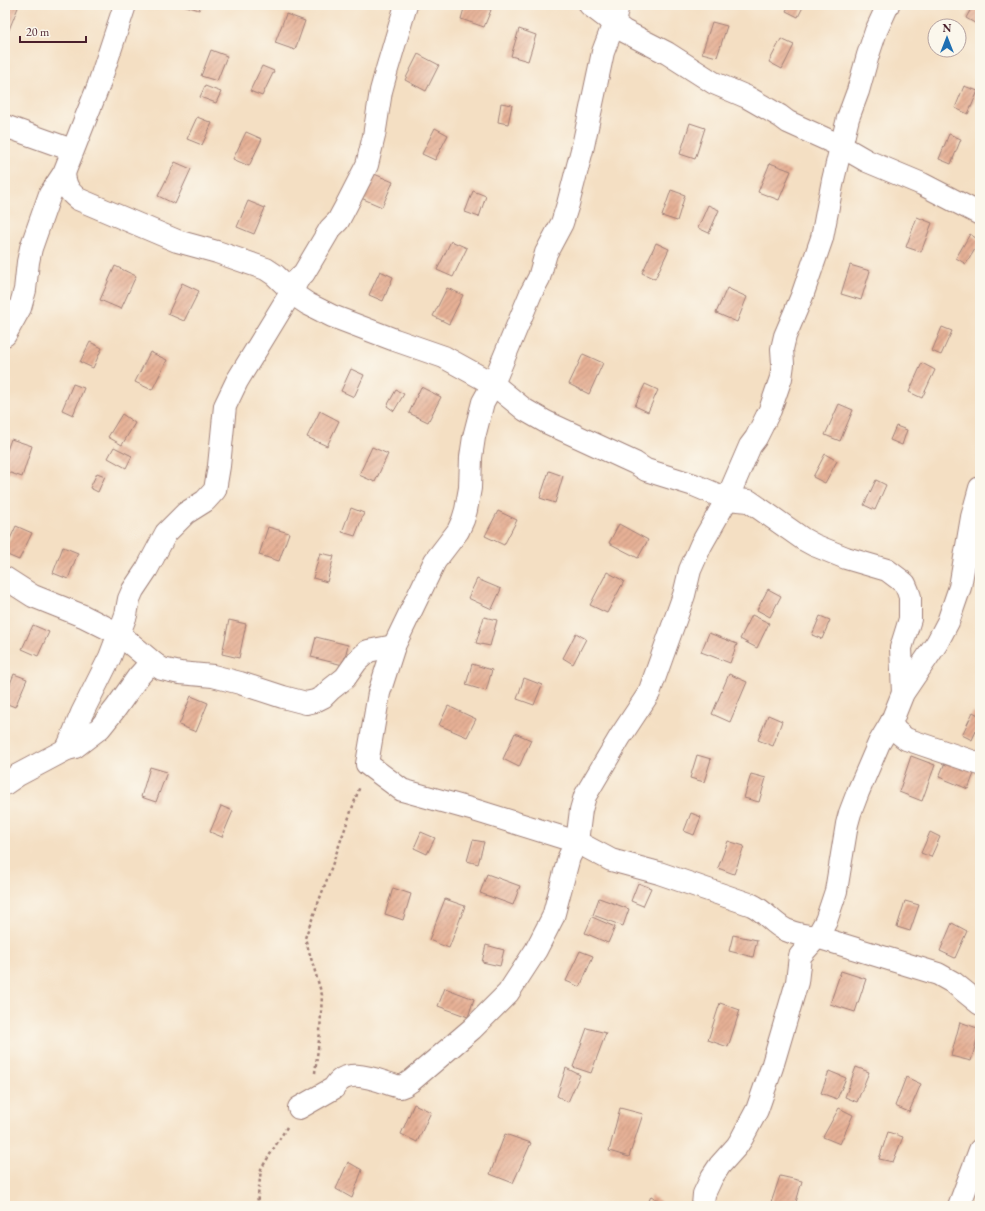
<svg xmlns="http://www.w3.org/2000/svg" width="985" height="1211" viewBox="0 0 985 1211" font-family="'EB Garamond',serif">
<style>
.building{fill:url(#building-hatch)}
.lines{fill:none;stroke-linecap:round;stroke-linejoin:round}
.street-casing{stroke:#9f7f77;stroke-width:24}
.path{stroke:#9f7f77;stroke-width:2.5;stroke-dasharray:3 3;stroke-linecap:butt}
.street{stroke:#fff;stroke-width:22}
</style>
<defs>
<pattern id="building-hatch" width="6" height="6" patternUnits="userSpaceOnUse"><rect width="6" height="6" fill="#e6b095"/><path d="M-1 1l2-2M0 6l6-6M5 7l2-2" fill="none" stroke="#bc8f7a"/></pattern>
</defs>
<rect width="100%" height="100%" fill="#fbf7ec"/>
<filter id="ink" filterUnits="userSpaceOnUse"><feTurbulence type="fractalNoise" baseFrequency=".025" numOctaves="2"/><feDisplacementMap in="SourceGraphic" scale="8" xChannelSelector="R" yChannelSelector="G"/><feConvolveMatrix kernelMatrix="1 2 1 2 8 2 1 2 1" color-interpolation-filters="sRGB"/></filter>
<filter id="wash" filterUnits="userSpaceOnUse"><feTurbulence type="fractalNoise" baseFrequency=".012" numOctaves="4" result="noise"/><feDisplacementMap in="SourceGraphic" scale="16" xChannelSelector="R" yChannelSelector="G"/><feGaussianBlur stdDeviation="0.9" result="paint"/><feColorMatrix in="noise" values="0 0 0 0 0 0 0 0 0 0 0 0 0 0 0 0 0 1.4 0 .05"/><feComposite in="paint" operator="in"/></filter>
<g filter="url(#wash)">
<rect width="100%" height="100%" fill="#f4dfc3"/>
<g id="blocks">
<g class="building">
<polygon points="5,5 19,5 6,37 5,36"/>
<polygon points="183,5 201,5 199,10"/>
<polygon points="465,5 478,5 491,10 484,27 461,19"/>
<polygon points="789,5 804,5 798,17 786,11"/>
<polygon points="973,5 980,5 980,26 966,18"/>
<polygon points="286,14 305,21 295,50 275,43"/>
<polygon points="712,22 727,26 717,57 702,53"/>
<polygon points="519,29 536,35 528,61 511,56"/>
<polygon points="781,39 794,45 782,69 769,62"/>
<polygon points="211,50 227,56 217,81 201,76"/>
<polygon points="418,54 439,65 426,91 405,80"/>
<polygon points="262,66 274,71 262,96 250,91"/>
<polygon points="205,86 221,92 216,103 200,97"/>
<polygon points="964,86 978,91 968,114 955,108"/>
<polygon points="501,103 512,105 508,124 498,122"/>
<polygon points="197,117 212,123 202,145 187,139"/>
<polygon points="690,123 705,128 695,159 680,154"/>
<polygon points="435,128 448,135 435,160 422,154"/>
<polygon points="246,132 262,139 249,166 233,159"/>
<polygon points="949,134 961,139 951,164 939,159"/>
<polygon points="175,162 191,169 175,204 158,196"/>
<polygon points="770,163 791,171 779,200 758,192"/>
<polygon points="372,173 393,182 382,207 361,198"/>
<polygon points="671,190 685,195 677,221 662,216"/>
<polygon points="473,191 486,196 479,217 465,212"/>
<polygon points="248,201 265,208 254,234 237,227"/>
<polygon points="708,205 719,210 709,233 698,228"/>
<polygon points="917,217 932,223 921,252 906,247"/>
<polygon points="970,234 980,241 966,264 956,258"/>
<polygon points="451,241 467,248 453,277 437,270"/>
<polygon points="656,243 669,249 655,279 642,273"/>
<polygon points="850,265 870,271 861,300 841,294"/>
<polygon points="115,266 136,276 121,309 100,300"/>
<polygon points="380,271 393,277 383,301 369,295"/>
<polygon points="182,283 199,291 184,321 168,314"/>
<polygon points="447,288 463,295 449,324 433,316"/>
<polygon points="727,288 747,297 737,322 716,313"/>
<polygon points="942,327 952,331 941,355 932,351"/>
<polygon points="90,342 102,348 93,368 80,362"/>
<polygon points="150,352 167,360 152,390 135,382"/>
<polygon points="583,354 603,363 589,394 569,384"/>
<polygon points="922,363 935,370 922,398 909,392"/>
<polygon points="351,369 364,375 354,397 341,391"/>
<polygon points="73,384 84,388 73,415 62,410"/>
<polygon points="645,384 658,390 648,412 635,406"/>
<polygon points="421,387 441,397 428,422 409,413"/>
<polygon points="396,390 404,394 394,411 387,406"/>
<polygon points="839,404 853,410 840,441 825,435"/>
<polygon points="320,411 339,421 327,446 307,437"/>
<polygon points="122,414 135,423 122,445 108,437"/>
<polygon points="896,426 907,430 902,445 890,440"/>
<polygon points="11,439 32,446 22,477 5,471 5,456"/>
<polygon points="114,447 132,456 126,468 108,458"/>
<polygon points="372,447 388,454 375,482 359,475"/>
<polygon points="825,454 837,461 825,483 813,477"/>
<polygon points="549,471 563,476 555,503 540,498"/>
<polygon points="97,473 105,476 98,492 90,488"/>
<polygon points="876,480 886,485 875,510 864,505"/>
<polygon points="351,508 364,513 355,536 342,532"/>
<polygon points="498,511 517,520 504,545 485,536"/>
<polygon points="619,524 648,540 638,558 609,543"/>
<polygon points="16,526 32,533 19,560 5,554 5,550"/>
<polygon points="268,527 289,533 279,561 259,555"/>
<polygon points="63,547 78,553 68,579 53,573"/>
<polygon points="320,553 334,556 327,582 313,578"/>
<polygon points="607,572 624,581 607,613 590,605"/>
<polygon points="477,579 501,589 492,609 468,598"/>
<polygon points="768,589 781,596 770,617 757,610"/>
<polygon points="752,615 769,623 757,648 740,639"/>
<polygon points="820,616 830,620 822,639 812,635"/>
<polygon points="484,617 497,620 490,646 476,643"/>
<polygon points="229,620 246,624 239,658 222,654"/>
<polygon points="33,625 49,632 38,656 22,649"/>
<polygon points="576,633 586,639 573,664 563,658"/>
<polygon points="709,633 737,644 730,663 701,652"/>
<polygon points="316,637 348,645 343,665 311,657"/>
<polygon points="472,664 492,670 486,691 466,685"/>
<polygon points="14,674 27,679 15,707 5,703 5,696"/>
<polygon points="729,674 747,682 730,722 712,714"/>
<polygon points="524,678 542,685 534,705 517,699"/>
<polygon points="191,696 208,703 196,732 179,725"/>
<polygon points="448,706 476,719 467,737 439,725"/>
<polygon points="973,712 980,716 980,722 972,740 962,735"/>
<polygon points="768,715 782,721 773,746 758,740"/>
<polygon points="515,733 531,740 519,767 503,759"/>
<polygon points="697,755 711,759 704,782 690,778"/>
<polygon points="911,756 935,765 922,801 899,792"/>
<polygon points="946,760 975,771 968,789 939,777"/>
<polygon points="150,767 167,772 156,802 141,797"/>
<polygon points="751,774 766,778 759,802 744,798"/>
<polygon points="221,806 233,811 222,837 210,832"/>
<polygon points="691,813 701,817 694,835 684,831"/>
<polygon points="421,832 435,838 427,854 414,848"/>
<polygon points="930,832 940,837 931,857 921,853"/>
<polygon points="473,840 484,842 478,864 467,861"/>
<polygon points="728,841 744,846 734,874 718,868"/>
<polygon points="487,874 520,886 513,905 480,893"/>
<polygon points="638,883 651,888 643,906 631,901"/>
<polygon points="393,888 411,894 403,920 385,914"/>
<polygon points="599,898 629,909 623,926 593,915"/>
<polygon points="445,899 465,906 449,948 429,940"/>
<polygon points="905,901 919,905 910,931 897,927"/>
<polygon points="592,917 615,927 608,943 585,933"/>
<polygon points="952,923 967,931 955,958 940,951"/>
<polygon points="733,935 757,940 753,957 729,951"/>
<polygon points="486,945 504,950 500,966 482,962"/>
<polygon points="580,951 593,956 580,987 566,981"/>
<polygon points="841,971 866,979 855,1012 830,1004"/>
<polygon points="445,988 474,999 468,1017 438,1006"/>
<polygon points="720,1003 740,1010 728,1047 708,1040"/>
<polygon points="960,1022 980,1029 971,1061 951,1056"/>
<polygon points="587,1028 606,1033 591,1073 573,1067"/>
<polygon points="856,1067 869,1072 857,1102 845,1097"/>
<polygon points="566,1068 580,1075 568,1102 557,1096"/>
<polygon points="829,1071 846,1078 837,1099 821,1093"/>
<polygon points="906,1077 921,1084 909,1112 895,1106"/>
<polygon points="414,1104 431,1112 417,1142 401,1134"/>
<polygon points="620,1108 643,1114 629,1157 609,1151"/>
<polygon points="839,1108 853,1115 840,1144 823,1137"/>
<polygon points="888,1132 903,1137 893,1162 879,1159"/>
<polygon points="505,1134 531,1143 513,1183 490,1174"/>
<polygon points="348,1162 362,1170 352,1198 336,1189"/>
<polygon points="780,1176 802,1181 795,1206 770,1206"/>
<polygon points="651,1196 660,1201 658,1206 647,1206"/>
</g>
</g>
</g>
<g filter="url(#ink)">
<use href="#blocks" fill-opacity="0" stroke="#9f7f77" stroke-width="1"/>
<g class="lines">
<defs>
<g id="street">
<polyline points="590,5 624,31 667,53 714,83 747,97 780,116 788,122 841,146 867,161 922,184 980,214"/>
<path d="M618,5l-4,18 -11,29 -20,94 -15,58 -6,19 -16,30 -7,25 -8,15 -38,91 -10,18 -9,35 -3,20 -1,31 -4,22 -3,10 -5,11 -23,30 -41,85 -15,47 -12,71 35,26 72,20 103,32 34,18 48,13 93,32c13,6 21,19 34,25 9,4 20,6 31,7l121,37 16,9 26,21"/>
<polyline points="5,126 72,150"/>
<path d="M64,173c1,13 5,19 14,26l99,42 40,11 49,17 9,6 24,23 9,6 24,12 63,24 49,17 49,27 32,26 21,12 89,41 11,7 48,15 33,14 22,2 54,38 11,6 32,13 41,12 12,9 6,5 3,7 2,6v22l-9,29 2,45"/>
<polyline points="5,335 20,308 25,290 28,262 31,248 50,194 64,173 98,87 125,5"/>
<polyline points="5,578 33,596 83,616 119,634 156,665"/>
<polyline points="891,723 896,731 906,739 980,764"/>
<polyline points="67,749 82,713 110,657 126,615 129,599 133,590 147,569 166,533 186,513 205,501 215,490 219,466 225,406 237,381 292,291 298,279 304,273 330,229 338,221 345,208 367,165 374,136 381,91 387,69 406,5"/>
<polyline points="5,784 18,775 67,749 75,747 100,728 116,708 138,677 146,668 150,666 156,665 162,669 180,673 213,676 240,683 283,697 306,703 315,701 323,697 331,689 345,678 357,661 368,651 394,646"/>
<path d="M299,1108l35,-20c12,-24 46,-6 66,-1l5,-2 6,-4 61,-52 36,-36 28,-43 17,-33 16,-60 8,-15 4,-32 4,-14 35,-59 29,-44 35,-98 6,-25 11,-25 26,-46 23,-53 6,-8 14,-28 11,-32 2,-14 -1,-15 3,-13 17,-40 20,-58 11,-58 15,-62 10,-27 10,-36 8,-24 12,-26"/>
<polyline points="703,1206 704,1194 712,1177 720,1165 737,1146 742,1138 757,1110 772,1067 797,982 800,956 817,937 826,921 836,891 847,824 850,813 858,792 879,743 891,723 903,693 937,643 948,622 960,587 972,517 980,488"/>
<polyline points="959,1206 980,1150"/>
</g>
</defs>
<use href="#street" class="street-casing"/>
<g class="path">
<polyline points="315,1073 320,1032 322,995 305,938 329,874 360,786"/>
<polyline points="256,1206 257,1205 261,1169 287,1127"/>
</g>
<use href="#street" class="street"/>
</g>
</g>
<rect width="985" height="1211" fill="none" stroke="#fbf7ec" stroke-width="20"/>
<g transform="translate(947 38)"><circle r="19" fill="#fbf7ec" stroke="#b4a19f"/>
<path d="M0-3L7 15L0 10L-7 15Z" fill="#1f6fb2"/>
<text y="-6" font-size="11" font-weight="bold" text-anchor="middle" fill="#4a1f2b">N</text>
</g>
<path d="M20 36v6h66v-6" fill="none" stroke="#4a1f2b" stroke-width="2"/>
<text x="26" y="36" font-size="12" fill="#4a1f2b" stroke="#fbf7ec" stroke-width="3" paint-order="stroke">20 m</text>
</svg>
